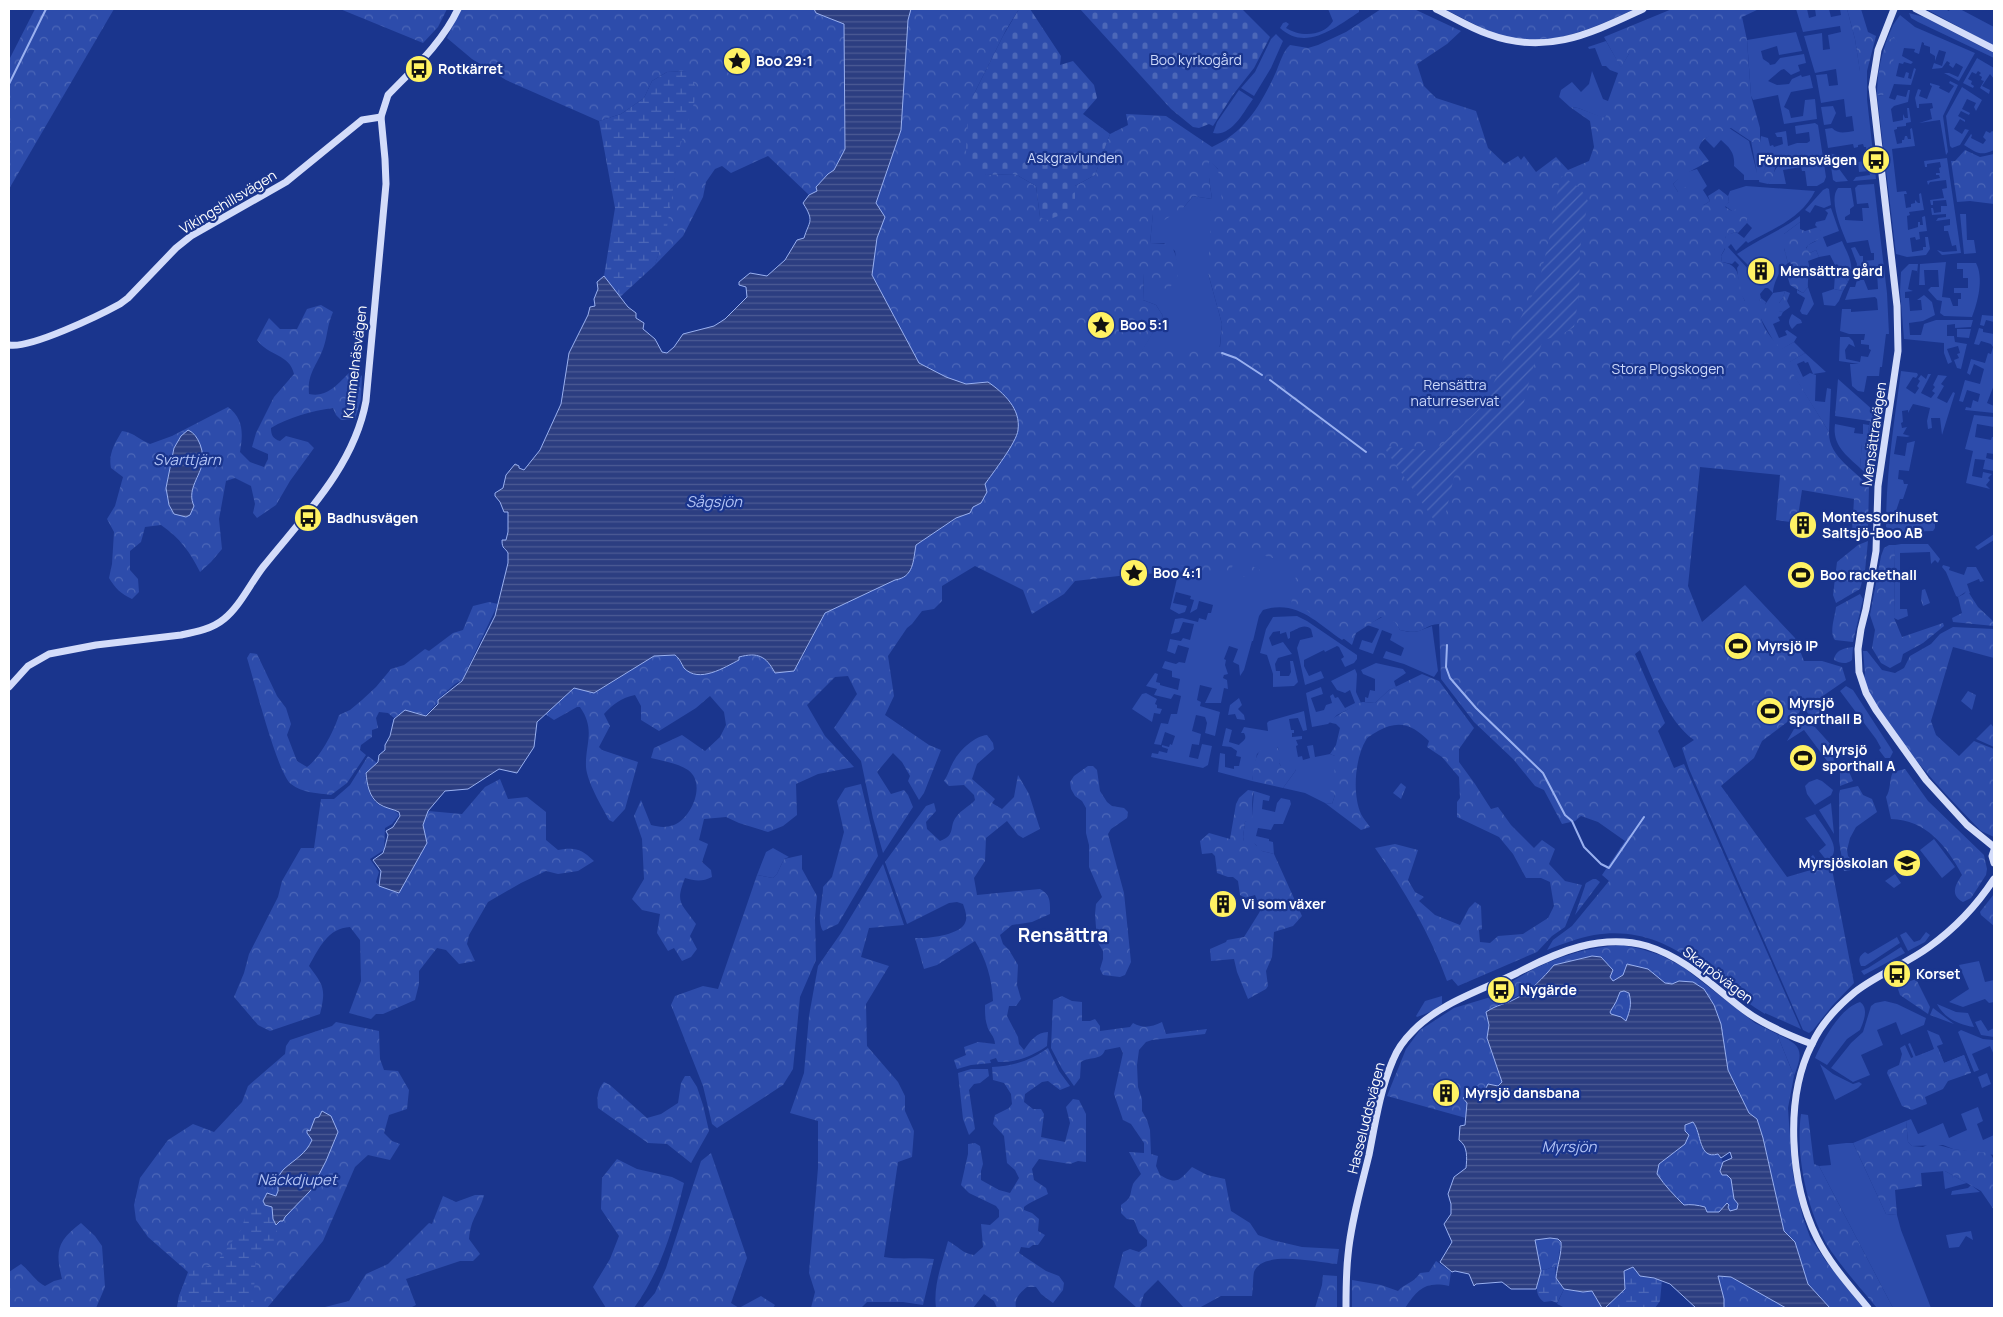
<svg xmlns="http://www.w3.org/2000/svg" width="2003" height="1317" viewBox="0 0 2003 1317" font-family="Manrope,sans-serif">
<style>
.grass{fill:#2d4cab}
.forest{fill:url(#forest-crowns);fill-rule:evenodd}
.wetland{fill:url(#wetland-marsh)}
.cemetery{fill:url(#cemetery-stones)}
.garden{fill:url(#garden-furrows)}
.water{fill:url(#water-rules);stroke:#99b0f0;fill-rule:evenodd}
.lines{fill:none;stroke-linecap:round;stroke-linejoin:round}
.stream{stroke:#99b0f0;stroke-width:2}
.secondary{stroke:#d3dcfa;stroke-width:7}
.labels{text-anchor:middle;stroke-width:4.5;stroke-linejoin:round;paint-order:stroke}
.park-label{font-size:14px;fill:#ccd8fa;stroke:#1a358d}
.poi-label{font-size:14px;font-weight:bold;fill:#fff;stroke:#1a358d;text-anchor:start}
.street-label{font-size:14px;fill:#fff;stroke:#1a358d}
.water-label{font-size:15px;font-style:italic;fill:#b2c3f5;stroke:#1a358d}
.district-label{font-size:19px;font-weight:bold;fill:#fff;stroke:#1a358d}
</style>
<defs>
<pattern id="forest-crowns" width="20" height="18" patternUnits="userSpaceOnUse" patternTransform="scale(1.25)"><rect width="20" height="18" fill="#2d4cab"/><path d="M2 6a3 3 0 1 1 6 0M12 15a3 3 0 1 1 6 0" fill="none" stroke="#4c67b8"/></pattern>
<pattern id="wetland-marsh" width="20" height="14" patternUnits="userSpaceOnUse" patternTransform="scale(1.25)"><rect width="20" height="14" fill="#2d4cab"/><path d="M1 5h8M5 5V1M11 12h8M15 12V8" fill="none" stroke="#4c67b8"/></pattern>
<pattern id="cemetery-stones" width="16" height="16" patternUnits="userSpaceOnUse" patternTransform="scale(1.25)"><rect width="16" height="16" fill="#2d4cab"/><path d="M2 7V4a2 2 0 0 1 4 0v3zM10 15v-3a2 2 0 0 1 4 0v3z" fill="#4c67b8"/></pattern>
<pattern id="garden-furrows" width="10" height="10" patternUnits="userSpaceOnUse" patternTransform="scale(1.25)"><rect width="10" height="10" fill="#2d4cab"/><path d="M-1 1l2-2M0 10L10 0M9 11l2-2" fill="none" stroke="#4c67b8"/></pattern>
<pattern id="water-rules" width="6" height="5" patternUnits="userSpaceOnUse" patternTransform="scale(1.25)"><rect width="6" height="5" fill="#2c3e81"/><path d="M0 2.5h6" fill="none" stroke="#4c5b94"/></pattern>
</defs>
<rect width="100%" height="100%" fill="#1a358d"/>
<g class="grass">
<path d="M1328,9h31v3c-23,15 -53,40 -79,16l3,-5 3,-1 3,2 -3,4c14,9 37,9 47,-7z"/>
<path d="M1796,9h11l2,9 7,-2 -1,-7h14l2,8 10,-2 -1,-6h7l8,30 5,32h7v28l9,80 -23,2 3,-4 14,-2 -1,-4 -10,1 -1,-10 10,-2 -2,-13h-2l-1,-3 -5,1v2l-4,1 -1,-4 -25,4 -3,-19 7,-1c7,7 14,4 22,3l-2,-15 -6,1 -2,-18 -23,4 -5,-28 11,-1 2,12 9,-1 -2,-16 -21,4 -11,-37 18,-3 1,17 7,-1 -2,-14 13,-3 -1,-6 -37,6z"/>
<polygon points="1926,9 1945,9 1949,11 1950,9 1960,9 1994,27 1994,46"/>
<polygon points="1909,13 1924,17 1990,51 1994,53 1994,58 1918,22 1911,18"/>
<polygon points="1900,15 1915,27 1975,53 1959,81 1944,73 1949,73 1958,77 1963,67 1956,63 1953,68 1949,65 1950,63 1947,61 1942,68 1932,69 1934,63 1942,66 1946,52 1939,50 1935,61 1935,56 1930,53 1930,47 1924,45 1924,43 1922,42 1919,54 1914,52 1915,49 1904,48 1902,56 1913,62 1911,64 1904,62 1903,64 1899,63 1896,76 1904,78 1906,72 1909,73 1908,78 1911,79 1914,68 1916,69 1911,85 1894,84 1889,98 1895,100 1897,95 1906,97 1908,90 1910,90 1908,102 1894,106 1891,109 1893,122 1903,120 1903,114 1905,118 1908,118 1907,108 1909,108 1911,122 1906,123 1906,126 1897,127 1897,129 1894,130 1897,144 1902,143 1902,140 1904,140 1905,136 1907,136 1908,139 1911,139 1910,129 1912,128 1915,146 1892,149 1897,192 1906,191 1907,194 1904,194 1906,208 1911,207 1911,204 1915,203 1915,200 1918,203 1920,203 1919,194 1921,193 1924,210 1909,212 1910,215 1907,216 1908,230 1918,227 1918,222 1920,222 1920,225 1923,225 1922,217 1925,216 1927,231 1919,232 1920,239 1916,240 1915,237 1910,238 1912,252 1923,250 1923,247 1926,247 1925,237 1928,237 1930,249 1926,255 1907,257 1896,254 1877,95 1883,96 1892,39 1886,42 1893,25"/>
<polygon points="1796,32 1802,51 1779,55 1777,46 1761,51 1763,59 1769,63 1770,65 1775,64 1780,58 1804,54 1806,63 1798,65 1800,71 1791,75 1784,69 1781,70 1768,81 1777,85 1789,84 1792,79 1801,75 1802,77 1810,75 1813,88 1791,92 1784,107 1789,110 1791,118 1803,116 1805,100 1815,99 1817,119 1784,124 1778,95 1753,100 1751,96 1747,40"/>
<polygon points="1276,34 1283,41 1271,68 1254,96 1241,88 1255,72 1271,39"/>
<polygon points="1606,41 1621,67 1630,52 1650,66 1623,126 1578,108 1570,107 1559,97 1561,90 1572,82 1581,92 1589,84 1592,71 1603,99 1608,101 1618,73 1610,70 1606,66 1602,66 1595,48 1589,49 1588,47"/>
<polygon points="1977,58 1994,68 1994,79 1990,74 1982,86 1990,90 1989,94 1980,88 1984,81 1981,80 1982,77 1979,75 1981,73 1978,71 1976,74 1972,72 1968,79 1972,81 1971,84 1974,86 1973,88 1963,83"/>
<polygon points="1950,81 1958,85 1943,116 1948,152 1946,155 1940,120 1919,123 1932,119 1930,109 1933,108 1932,103 1919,104 1919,108 1917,108 1915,98 1918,89 1921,90 1919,96 1927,99 1932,86 1930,85 1930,83 1940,86 1939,88 1949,93 1954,86 1949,83"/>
<polygon points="1962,87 1982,100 1976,111 1974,107 1976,103 1967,99 1962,109 1970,113 1969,115 1961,111 1958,116 1965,120 1965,122 1960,119 1954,129 1962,134 1965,129 1969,130 1960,145 1952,148 1950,146 1946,116"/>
<path d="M1239,90l14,9c-9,12 -21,38 -40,34l4,-11z"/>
<polygon points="1833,106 1836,113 1831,124 1824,125 1821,107"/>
<path d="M1815,123l3,2 8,52 -2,5 -7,4h-10l-2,-15h-3l-1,-4 -18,3 3,14h-18c6,-8 5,-14 12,-20v-7l-6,1 -5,-3 -7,23 -3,4v-2h-15v-5l-10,-9c1,-13 -4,-18 -13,-26l-7,8 -9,-9 18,-15 26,17 8,32 -6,-32 9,1 1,-6 7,2 2,8 3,-1 1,2 9,-3 -1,-7h-5l-2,-4 11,-2 2,15 9,-3h10l3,-2 -1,-9 -13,2 -1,-8z"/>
<path d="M1986,131l4,2 2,-2 2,1v18c-14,7 -18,2 -30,-5l7,-11 1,1 -1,3 12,6 3,-4 -3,-3z"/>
<polygon points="1829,153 1836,155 1837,166 1848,181 1836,182 1833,180"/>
<polygon points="1947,158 1961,253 1942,255 1937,250 1943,252 1957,251 1956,245 1952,246 1948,231 1944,231 1944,226 1950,225 1950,219 1936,221 1938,218 1946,217 1946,214 1932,215 1931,208 1933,208 1934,213 1941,212 1941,206 1947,206 1946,200 1933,201 1933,205 1931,205 1930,200 1944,198 1942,189 1947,188 1946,180 1930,182 1928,185 1927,181 1940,178 1939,175 1936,175 1936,173 1940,173 1939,168 1941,167 1940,162 1927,164 1927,167 1925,167 1924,161"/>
<path d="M1209,160l258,261 -259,-148 14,51 -3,30 126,284 -3,2c-26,-18 -46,-41 -79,-30l-4,6 -6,25h-1l-8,29 -4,6 -1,-11 -6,-3 5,-13 -9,-3 -5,13 2,1 -1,5 3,9 -4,1 -1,3 4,2 1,9 -4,-1 -3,15h-16l7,-15 -12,-3 -3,15 4,2 -1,4 20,6 -5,24 -10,-3 2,-10 -2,-6 -9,-2 -4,16 9,3 -2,11 -7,-1 -3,13 9,2 4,-15 10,2 -4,19 -5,3 -52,-11 1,-4 6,1 1,-3 8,2 1,-4 -6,-2v-2l7,2 1,-3 2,1 3,-9 -10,-4 -4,13 -7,-1 7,-21 7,1 3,-10h6l4,-18 -7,-2 -3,5 -17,-4 3,-6 -11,-3 9,-13 3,1 -2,8 4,1v2l18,5 2,-11 -8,-2v-6l-10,-3 3,-7 11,3 3,-2 6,1 4,-15 -11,-3 -3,9 -8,-3 3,-12 11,2 2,-3 7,2 4,-16 -11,-2 -4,10 -8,2 4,-15 7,-1 16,4 1,-4 7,2 2,-7h3l2,-8 -14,-4 -2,8 -7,4 4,-13 -4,-1 1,-3 -15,-4 -3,11 14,3 -2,6 -6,2 -9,-5 8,-35 -6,-1 -3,-10 -30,-203 3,-10 21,-34 -7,-11 -13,-5 1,-28 32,7 1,-13 -2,-15 -11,-8h-14l3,-30 31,-6 9,-11 19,3 -3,-21z"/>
<polygon points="1697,169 1707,186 1703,190 1710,201 1704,205 1678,192 1673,184 1684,173"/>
<path d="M1874,184l13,109 2,41h-3l-4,33h-2l-1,9h-12l-3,16 -6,-1 -6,-5 -2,-22h9l-20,-3 1,-24h9l4,4 2,6 -6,-3 -4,6 1,9 14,3 1,-6 7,1 3,-7 -2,-1v-4l-8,-1v-4h3l1,-6h-16l-9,-3 2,-22h9v3l27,-2 -1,-11 -2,-2 -30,3 5,-13h5l2,-7h7l4,10 10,-1 -1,-16h-8v3l-14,2 2,-14 -6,-16 4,-1 5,9h3v5l11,-1v-7h-3l-3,-13 -21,3c-5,-13 -19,-43 -9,-55h13l3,18 -4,3v5l-5,3v3l18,1 -1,-13h7l-1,-5 -11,1 -2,-16 3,-3z"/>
<path d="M1746,186l69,5c-13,27 -42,38 -67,52l-2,-2 -10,10 -5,-7 -3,3 32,35 9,-9 -10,-10 -7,6 -15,-15c20,-14 43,-23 63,-38v6l-16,12v14l4,15c-8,6 -15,21 -15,30l12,-2 -2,7 -4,5v8l4,1 -2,4 -3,1 2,4 -7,3 6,14 8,-3 -2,-4 2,-1 10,7 -3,5 -15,9 -18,-32 3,-13 9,-13 -5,-5h-3l-5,6 1,4 -2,3h-14l-5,-8 -3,-25 2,-3 -4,-4 -3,3 -10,-2 -1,-6 4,-7 -1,-7 2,-7 10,-3 8,6 8,-10 -5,-5v-7l-15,-5 -7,-5 4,-4 -1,-6 2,-5z"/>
<polygon points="1827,188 1829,189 1831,205 1824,208 1815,205 1810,213 1805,210 1823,190"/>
<path d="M1831,208l8,23 -16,6 4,10 15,-6c6,14 14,25 6,41l-3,-5 -4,-2v-5l-4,-6 -2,1 -5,-10 -11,2 -3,-7 -6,3 -4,-4 2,-4 8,-4 5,-10 -6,-6 1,-3 9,-2 3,-7 -3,-3z"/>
<polygon points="1960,214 1966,214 1967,240 1974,240 1976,253 1964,254"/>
<path d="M1946,262l-4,35 8,1 3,8h5v-7h3v-6h-7v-5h14v-10h-5v-9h-6v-6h19c8,15 2,39 -4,54l-28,-1 -4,-3 2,-12 -5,-1 -9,-10 3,-3h8l-1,-17h-14l1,15h-6l1,-21z"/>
<polygon points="1909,264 1918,264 1917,274 1917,271 1912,270 1908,289 1913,291 1905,292 1905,298 1909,298 1910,311 1922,310 1921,300 1917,300 1924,295 1932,302 1935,315 1923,321 1909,323 1910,335 1921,335 1924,324 1936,320 1973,320 1971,327 1955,328 1955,324 1947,325 1947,336 1954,336 1955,342 1967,344 1961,369 1957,368 1954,360 1959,358 1957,354 1960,353 1958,346 1947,349 1952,362 1948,364 1944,353 1944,343 1904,339 1900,291 1901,272"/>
<polygon points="1808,287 1814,304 1807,315 1802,314 1800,311 1805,298 1797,293 1797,290 1803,293"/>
<polygon points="1834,289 1843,291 1839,301 1835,306 1824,305 1822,293"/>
<polygon points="1982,315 1994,316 1994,322 1986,320 1984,326 1980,325"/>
<polygon points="1979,328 1983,329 1983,332 1994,334 1994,385 1987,403 1994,406 1994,413 1965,410 1966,407 1971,408 1973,400 1978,402 1980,394 1967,390 1963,402 1959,401 1965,380 1980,384 1984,369 1974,364 1970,375 1967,373 1971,359 1985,363 1988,353 1991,354 1993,347 1991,344 1981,341 1979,345 1974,344"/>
<polygon points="1957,329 1971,329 1969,338 1957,337"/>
<polygon points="1805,353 1826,372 1813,374 1808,362 1805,363 1804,361 1797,364 1803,377 1810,373 1816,375 1815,401 1825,402 1827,388 1831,389 1829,432 1787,365 1791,361"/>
<path d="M1901,371l16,2 1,2 -2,3 -3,-1 -7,11 9,6 4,-6 -2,-2 3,-5 -2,-2 3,-4 5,4 2,-5h3l-10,19 10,5 4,-5 -3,-2 3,-4 -2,-2 5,-10 9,1 -6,8 3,2 -7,12 10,5 6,-11 2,1 -13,42 -2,-17h-9l1,10 -4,1 -1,-8 3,-13 -17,-4 -5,9v-3l-6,1 1,11 -2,1 1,5 5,-1 -4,7 7,2 -3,1 -10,-1 -3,18 11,2 2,-13 8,-2 -6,30 -10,-1 -1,9 5,1 1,4h4l-5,15h-3l-4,12 6,3 -1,4 6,2 2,-4 12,6 3,-6 7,4 4,-4v12l-2,3 -38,1 -9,-5c0,-53 8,-104 15,-156z"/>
<polygon points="1974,415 1994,417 1994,427 1977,424 1975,437 1991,440 1992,437 1994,437 1994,454 1987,453 1986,458 1994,460 1994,471 1983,469 1985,460 1975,459 1972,476 1982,478 1983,472 1992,474 1988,478 1990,480 1986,485 1990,489 1966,483 1973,451 1965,449"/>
<path d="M1835,424l20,4 -1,5 9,1v-10l6,1 -2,18h-5l-2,25c-14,-13 -28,-23 -25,-44z"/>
<polygon points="1994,534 1994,540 1978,550 1975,547"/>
<polygon points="1901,544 1928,544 1940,559 1938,563 1935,560 1931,564 1930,552 1900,553 1900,609 1907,609 1908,616 1898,620 1894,618 1895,545"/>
<polygon points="1943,565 1950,567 1949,570 1964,575 1967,567 1976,567 1984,581 1980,582 1979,579 1967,584 1970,593 1968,594 1967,591 1958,597 1956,596 1946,572 1942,567"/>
<path d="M1297,616l10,5 50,34v4l-3,4 -9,4 -4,-8 3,-2 -5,-10 -2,-1 -12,6 -1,-2 -20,10v6l5,10 12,-5 3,7 -19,7 -8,-37 3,-8 13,-3 -2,-8c-8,-6 -14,1 -21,3v6l-2,1 -2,-7 -6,2v-3l-7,1 -4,6 3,8 11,-4 9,12 -14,4 -3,6 1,7h4v5h9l2,-4 -1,-11h3l5,21 -4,4 -21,1v-13l-6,-19 -7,-2 6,-24 7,-12z"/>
<path d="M1384,616l12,6 4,8c16,4 18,1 32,-4l6,45 -4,6 -30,-13 -21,-6 3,-7 15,5 3,-8 -14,-8 2,-6 -10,-4 -9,24 -14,-5 3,-9 10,3 7,-14 -12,-4z"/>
<polygon points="1376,663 1403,669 1406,673 1394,681 1396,687 1389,690 1375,703 1365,702 1365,697 1368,698 1370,690 1375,691 1375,679 1363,674 1361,670"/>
<polygon points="1355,669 1357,674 1356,692 1361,703 1337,715 1328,724 1312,727 1306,693 1321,687 1323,694 1311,698 1316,712 1324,710 1326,705 1332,703 1330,696 1333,694 1335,698 1338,697 1345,708 1355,703 1350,690 1345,693 1337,690 1331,681"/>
<polygon points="1846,686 1853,690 1890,747 1893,752 1890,758 1885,758 1879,750 1881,748 1876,739 1840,691"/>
<polygon points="1146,693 1157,699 1155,704 1157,705 1157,708 1162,709 1160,714 1154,713 1152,722 1132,709 1142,694"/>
<polygon points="1239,698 1242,705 1238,709 1244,715 1245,720 1237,719 1235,714 1228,715 1230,705"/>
<path d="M1304,711l3,19 -4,1 -5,-13 -9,1 2,11h3v3h-2v4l10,-1v3l-6,1 2,5 -2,1 2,11 4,-1 1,4 7,-2 -3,-12 6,-1 2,12 15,-3 5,2v39l-3,9 -7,-1 -20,-10 -22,-5 13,-18 -15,-4 -2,-3c0,-11 3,-13 -7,-21l-15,12 -5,27 -34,-9 2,-19 5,1v13l9,2v-3h5l2,-9 -5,-1 1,-5 -6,-4 -9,-1 4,-18 6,2 -3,12 10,3c3,-4 9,-5 5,-12h-3l3,-6 24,4 -1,-8 2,-2z"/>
<polygon points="1807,724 1815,727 1833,747 1834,767 1830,765 1804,730 1787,741 1794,729"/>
<polygon points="1817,779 1822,781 1833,790 1831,795 1815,805 1807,794 1805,786 1809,782"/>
<polygon points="1254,791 1270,796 1269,801 1263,800 1262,809 1275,812 1277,803 1281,798 1290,800 1291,804 1283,824 1274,824 1271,830 1258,828 1256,836 1269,839 1269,841 1273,842 1274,854 1262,851 1255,844 1244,841 1243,837 1245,822 1252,817"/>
<polygon points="1831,803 1834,834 1819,810"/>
<path d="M1815,814c7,12 31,36 12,47l-8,-10 7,-6 -21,-27z"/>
<polygon points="1934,839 1955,867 1942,878 1920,850"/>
<polygon points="773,848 789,857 784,859 777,874 773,878 757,875 766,852"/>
<polygon points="1813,855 1821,865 1804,870 1797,867"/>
<polygon points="1906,932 1914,942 1920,940 1926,932 1930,935 1925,942 1908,951 1900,935"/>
<path d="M1897,937l3,6 -35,23h-4c-3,-7 -2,-10 4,-14l3,2z"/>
<polygon points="1901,947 1905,953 1864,975 1861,971 1868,968"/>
<polygon points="1979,961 1985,982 1994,980 1994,1002 1989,1003 1985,999 1963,1007 1949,1002 1969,989 1959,965"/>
<path d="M1442,996v8c-7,6 -16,10 -25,13l-1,-1 9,-15z"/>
<polygon points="1885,1001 1897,1004 1926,1018 1924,1025 1901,1035 1896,1022 1877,1030 1883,1045 1861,1055 1870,1075 1853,1082 1831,1068 1851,1043 1863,1032 1871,1006 1875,1003"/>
<path d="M1860,1002c9,6 4,19 0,28l-13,9 -20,26 -12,-7c8,-18 25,-50 45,-56z"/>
<path d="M1937,1004l19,8 12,1 6,14c-15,-2 -30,-9 -37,-23z"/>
<polygon points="1981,1020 1988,1031 1994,1028 1994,1037 1981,1035 1975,1022"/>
<polygon points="1927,1030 1939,1035 1943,1044 1937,1046 1944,1063 1964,1055 1971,1073 1917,1066 1908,1044 1910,1043 1916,1057 1934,1049"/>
<polygon points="1961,1030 1983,1039 1994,1040 1994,1055 1990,1046 1972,1054 1979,1070 1974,1072 1958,1032"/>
<path d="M1777,1034c25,11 27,17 17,42z"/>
<polygon points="1820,1064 1833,1074 1853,1084 1859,1082 1862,1084 1858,1088 1835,1100"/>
<polygon points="1987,1073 1991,1084 1982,1088 1978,1077"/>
<polygon points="1978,1107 1983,1121 1977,1124 1983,1140 1994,1135 1994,1155 1953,1149 1943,1145 1912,1146 1908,1142 1906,1121 1911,1119 1918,1134 1943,1123 1949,1138 1967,1130 1961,1114"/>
<polygon points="1846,1143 1853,1143 1886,1214 1897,1215 1901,1230 1931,1308 1893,1308 1819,1166 1831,1165 1828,1145"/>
<polygon points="1943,1171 1945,1171 1967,1183 1945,1189"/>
<polygon points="1971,1185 1980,1192 1951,1195 1952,1191 1968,1188"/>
<polygon points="1971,1231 1973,1240 1966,1236 1959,1247 1949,1248 1946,1235"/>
<polygon points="1564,1289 1583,1292 1592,1291 1602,1308 1565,1308 1557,1304"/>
</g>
<g class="forest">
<polygon points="35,9 114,9 9,189 9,60"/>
<polygon points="340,9 447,9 438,27 423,43"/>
<path d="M460,9h354l2,4 28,11 1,125 -11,21 -6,4 -12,13 1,4 -8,4 -41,-39 -37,17 -9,-7 -7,3 -9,13 -3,15 -20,39 -28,29c19,-63 26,-128 32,-194l-20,1 -15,9 -8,17 -23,16 -22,7 -93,-41 -34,-21 -25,-21z"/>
<path d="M867,9h152l-13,21 -33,66 13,79 29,-1 21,12 4,31 35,-31 20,-11 15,-41 18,-9 -2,-11 40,2 46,31c33,-14 50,-44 64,-75 4,-9 7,-21 14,-27l18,3 10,-3 28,-13 35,-23h33l47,22 -14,13 -30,20 7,22 12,12 40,13 12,37 17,16 13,-8 3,4 3,-4 12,16 20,-15 12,13 21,-9 5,-14 -4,-26 -20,-14 8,1 27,10 25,-66 -9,16 -17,-31 68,-28h87l-17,8 5,23 4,56 9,32v14h-8l-21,-14c-11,5 -29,7 -32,20l10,13c-14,8 -25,12 -36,23l5,8 9,-6 9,4 8,15 6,-4 -2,-5 11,-7 9,7 1,6 -4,5 7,4 9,-4 6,3v13l-9,10 -2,-1c-15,5 -9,3 -11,16 -1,3 -3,5 -4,8l1,6c23,4 13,21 23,39h14l2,-3 5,4 -1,4 4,8 -8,5c4,12 12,21 20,30l13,-7 11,11 -15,9 4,9 -2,1 37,60c-1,25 27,38 40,55l-1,41 -16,5 2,-34 -52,-9 -5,33 -21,-3 4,-45 -80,-8 -12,119 14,36 43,-37 50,53 9,23h18l20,6 4,13 -32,22 9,14v5c-11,0 -15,-8 -21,-15l-3,7 -37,28 -8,17 -33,28 66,91 44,-13 23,119 -22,23 -19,24 -4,3 -6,-3 -114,-261 -7,-21 12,-8c-27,-19 -41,-61 -54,-90l-5,4 30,69 -7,8 16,37 10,-4 117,265 -36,-16v1c-58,-36 -95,-91 -171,-79 -16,3 -32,9 -47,15l6,-10 19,-14 37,-45 -7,-6 23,-34 -27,-19 -17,-6 -6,5 -13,3 -18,-34 -9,-4 -22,-27 -39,-37 -33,-43 -2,-55c-17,1 -14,12 -39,6l-5,-8 -14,-5 -25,16 -4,12 -47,-36 -14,-5 7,-39 -62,-17 -5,25 -24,-1 -27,-7 -4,1 -4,7 -36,1 -61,7 -11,13 -32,20 -9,-24 -48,-24 -33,20v15l-8,8 -12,2 -10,13 -5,4 -19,28 6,40 -9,19 44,30 12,5 -17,43 -5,7 -11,-19 2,-5 -8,-14 -9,-9 -16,19 14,22 13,-4 4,5 5,12 -30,46 -10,-35 -12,-57 -27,-33 23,-34 -9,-18 -13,1 -28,28 18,31 29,31 -36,7 -22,10 1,31 -14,11 -15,6 -29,-9 -13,-6 -22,2 -5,21 9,4 -6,18 9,8 1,7c-10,5 -17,4 -27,1 -10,25 -4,25 11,46l-6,12 7,13 -6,8 -9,4 -8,-13 -6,3 -11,-18 3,-19 -18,-4 -10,-11 12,-20 -2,-40 -8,-23 7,-16 10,25c8,2 14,3 23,0 17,-7 33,-41 14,-55 -10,-7 -26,-9 -37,-12l3,-10 28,-13 23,16 15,-14 6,-12 -2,-13 -14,-16 -14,12 -37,23 -18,-11v-14l-6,-11c-14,3 -22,9 -31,19l6,12 -11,21 3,3 36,12 -13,47 -12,13 -4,-2c-7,-13 -22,-38 -23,-53 -1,-23 10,-37 -6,-60h-3l-23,13 -9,-6 29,-26 21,5 59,-37 21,-1c5,4 7,12 12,15 18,11 36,-2 52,-10v-3l2,-1h21l7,6 6,11 27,-15 23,-45 70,-34c19,-2 18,-18 21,-34l44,-29 -149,-147zM1209,161l9,8 5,41 -11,-11 -3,-21zM1193,196l19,3 -4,74 14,51 -2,23 -47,-1 -31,5 21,-35 -7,-11 -13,-5 1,-27 12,14 11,2c3,-2 7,-6 9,-9 5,-11 0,-28 -6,-36l-20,-1 3,-29 10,7 21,-14z"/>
<path d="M1444,9h191c-41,18 -81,39 -128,28 -22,-5 -42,-19 -63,-28z"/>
<polygon points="1847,9 1861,9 1868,32 1876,36 1867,71 1860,72 1855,39"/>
<path d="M1894,37l4,7 -15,52 -6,-1c0,-18 3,-35 9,-53z"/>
<polygon points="1965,150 1980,157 1994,154 1994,204 1970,201 1957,202 1951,161 1955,161"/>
<polygon points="1769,154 1774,158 1783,155 1784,159 1775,168 1773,178 1768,184 1759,182 1768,161"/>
<path d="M1800,222v7l5,2 13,-4 5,6c-3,9 -13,8 -17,15l4,5 6,-3 3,7 -11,4c3,10 -1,17 0,26l-5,6 -13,-8 -2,-7 4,-11 -2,-5 -2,1 -4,-15v-14z"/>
<polygon points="1835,275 1844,276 1848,282 1843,291 1834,289"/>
<polygon points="1785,291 1790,293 1787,301 1790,307 1783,312 1778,311 1779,303 1783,298"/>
<path d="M321,305l12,7c-6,14 -5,21 -9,34 -6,19 -17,26 -15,48 20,4 30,-12 44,-25l9,7 -1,23 -6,21h-14l-5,-5 -3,-7c-21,3 -44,9 -62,20 0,7 2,11 9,13l6,-5 22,6 6,6 -24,33 -14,24 -19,13 -4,-5 2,-9 -4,-18 -16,-8 -9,3 -7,38 3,30 -11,13 -11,10c-10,-20 -20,-34 -39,-47l-16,2 -4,15 -11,9v19l8,9 1,13 -7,7c-11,-5 -17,-11 -23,-21l3,-14 2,-32 -7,-13 8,-13 8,-29 -12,-9c-3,-14 4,-25 11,-37 11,1 18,9 28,13l22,-8 56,-29c16,12 15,27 12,45l10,10 14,5 4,-8v-5l-16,-7 4,-14 18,-36 20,-23c-4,-20 -26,-18 -37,-34l12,-22 11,11h17l10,-20z"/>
<path d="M1792,314l9,6 1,3 -5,1 -5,5c-5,-7 -3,-9 0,-15z"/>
<polygon points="1838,379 1874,411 1877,409 1881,413 1872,479 1860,468 1862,442 1867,442 1870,421 1835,416"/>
<polygon points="1868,541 1865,571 1860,589 1836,603 1833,595 1837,562 1858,545"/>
<polygon points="1889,545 1895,545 1894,618 1902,637 1943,623 1944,626 1923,643 1903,654 1901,662 1890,668 1881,663 1872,648 1875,630 1870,615 1881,556 1884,548"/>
<polygon points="1247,562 1248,567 1252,566 1260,570 1262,582 1252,581 1251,577 1243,577 1241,563"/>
<polygon points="1925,589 1930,603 1923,606 1921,600 1922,590"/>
<polygon points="1967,590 1978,607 1994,622 1994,626 1953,622 1952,618 1962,613 1958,597 1964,594"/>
<path d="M1860,594l3,5 -10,43 -18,-2c-6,-8 0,-23 1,-33z"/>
<path d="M489,602l9,2 -36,76 -7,4 -17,15 -1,4 -11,12 -21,-5 -11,8 -6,-5 -9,-1 -3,6 2,10 -6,2v7l-11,8 -1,5 6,5 -19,28 -16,12c-13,-2 -29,-2 -40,-11 -14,-11 -37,-104 -44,-126l3,-5 7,1 20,42 9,12 5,16 -4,11 10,26 10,6c13,-9 27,-36 32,-52l11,-5 12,-10 14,-13 15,-18 13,-4 21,-16 4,2 24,-18 10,-3 10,-24z"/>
<path d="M1953,627l41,2v29l-41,-11 -22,74 5,14 23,21 15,-15 20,8v88l-13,-6c-44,-45 -89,-93 -118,-150l2,-7 -2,-23h4l15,19 13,3 9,-5 6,-12 21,-12 9,-10z"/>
<path d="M1853,647l-1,13c-6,5 -12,3 -18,0 1,-10 10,-12 19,-13z"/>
<path d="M1422,674l17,7 35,47 -15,21v13l16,22 16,25 7,-2 13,18 23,23 8,-8 13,9 -6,15 16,17 17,4 -17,42 -13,9 -15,16 -79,34 -6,-7 -5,2c-17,-48 -43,-91 -72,-133l20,-4 23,6 -10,30 7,12 9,5 -5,4 16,14 25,10 9,-17 6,-6 6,4 1,23 -3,1 1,12 10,1 8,-7 25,-2 25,-16 6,-12 -4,-24 -9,-4h-15l-13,-24 -14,-17 -42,-20v-15l3,-4 -1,-21 -17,-20 -15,-10 2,-6c-16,-16 -30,-22 -51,-10 -4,3 -10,5 -12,9 -11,18 -14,54 -5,74 2,4 6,9 9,13l-9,3 -36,-27 7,1 3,-9 -5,-4 4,-7 1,-28 -5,-2 6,-9 4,-17 -4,-4 -8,-2c5,-4 29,-19 35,-20 4,0 8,1 12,1l14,-13z"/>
<polygon points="1968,691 1976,695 1972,710 1961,701"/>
<polygon points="1991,724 1994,728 1994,747 1976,739"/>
<path d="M987,735l6,8 1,6 -17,15 -5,15 23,20 -3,4 10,6 12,-12 4,-22 11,19 11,35 -17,9 -5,-3 -11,-14 -21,17 -1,23 -11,17 3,17 63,-6c11,6 10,13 10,25l-18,8 -20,3 -12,10 3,9 6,6 9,15 -1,20 4,14 -5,7h-7l-2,10 11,21 1,7 5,6c6,-9 13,-18 24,-18l-1,14c-15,10 -31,17 -49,16l-2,-4 -6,2 1,3 -20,2 -14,4 -3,-9 12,-5 -2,-8 14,-5 17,2c0,-8 -7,-12 -8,-19 -2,-6 -2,-14 -2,-20l8,-4c-1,-22 -7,-42 -18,-60l-38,24 -13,4 -9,-31c12,1 45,-3 50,-15 3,-6 0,-13 -2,-19l-6,-2 -8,1 -42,21 -22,-62 41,-56 8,-3 2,8 -10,11 1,7 13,12c17,-6 8,-15 17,-25 4,-6 13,-10 18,-16l-1,-5 -10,-10 -15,1 -5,-5c5,-7 6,-15 11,-22 6,-10 20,-23 32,-24z"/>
<path d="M1274,739l4,4 -1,4 4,6 -2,10 2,3h10l5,4 -13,18 -31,-7c2,-14 2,-29 15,-36v-2l4,-1z"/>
<path d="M368,756l9,7 -12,11c2,11 4,26 16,32 7,3 13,3 18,9l-7,9 -7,4 -1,22 -14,9 9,13 -3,10 3,4 48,-43 -4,-18 5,-14 34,3 23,-27 15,-8 8,20 19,-2 19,15v28l12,10c18,-3 23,-1 36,11l-16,10 -20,3 -12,-3 -25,12 -33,19 -19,33 -2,9 8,17 -16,3 -13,-14 -9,-2 -18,23v13l-4,16 -32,14h-7l-5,5 -22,-6 12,-32 -1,-41 -10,-13c-22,1 -31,21 -41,39 15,20 17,23 11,48l-50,17 -12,-6 -24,-28 10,-24 5,-19 29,-57 4,-16 19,-33h13l7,-49h13l16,-14z"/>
<polygon points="1844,760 1853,781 1840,786 1840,765"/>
<polygon points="1088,766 1093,766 1097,770 1100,791 1107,802 1112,806 1124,808 1128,812 1127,818 1111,829 1108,834 1124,893 1131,962 1125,975 1120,977 1103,975 1100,969 1103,959 1103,951 1097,941 1095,914 1096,904 1102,897 1089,867 1089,845 1086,833 1086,808 1082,801 1075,796 1071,789 1070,782 1074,776"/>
<path d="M1905,769l23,32 56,54 3,14 -1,6 -15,23 -8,4c-13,-7 -8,-17 -1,-27 -15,-29 -36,-55 -71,-56l-5,-22c5,-7 3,-17 7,-25z"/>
<polygon points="1401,783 1406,787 1401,799 1393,793"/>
<path d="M861,784l17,72 -40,68 -15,7c-7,-12 0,-30 0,-44l9,-10 12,-45 -7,-31 8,-13z"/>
<polygon points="1858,786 1863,795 1872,799 1877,812 1856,827 1850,838 1847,850 1848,856 1854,863 1851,870 1844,871 1839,841 1839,794 1840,790"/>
<path d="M1248,790l6,1c-3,9 -1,18 -2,28l-7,3 -2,15 1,4h8l5,5h3l2,5 12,3 28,62 -9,10 -19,6 -2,25 -6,14 2,15 -2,3 -18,10 -11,-27 -3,-13 -23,2 -1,-12 16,-7 1,-2 17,-3 15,-24 2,-4 -6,-14 -10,3 -5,-3 -2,-14 -5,-4h-5l-11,-4 -2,-17 -3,-3 -10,1 -2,-13 9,-8 21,6 6,-35 3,-6z"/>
<polygon points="1912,853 1918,857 1916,873 1906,876 1899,873"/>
<polygon points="802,855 802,869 817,896 815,918 816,960 800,997 793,1069 783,1085 717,1128 712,1124 703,1086 671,1005 675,996 703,986 718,989 757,875 773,878 777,874 784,859"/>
<path d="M883,864l21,61 -35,3 -8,29 28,9 -23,38 1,42 31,36 7,14v15l9,20 -2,26 -14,5 -14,95c17,3 33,0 50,2l-11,46 -20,-3h-36l-6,6h-50l4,-16 -6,-19 9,-105v-47l-28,-8 14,-40 5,-57 9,-50 23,-33z"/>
<polygon points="1895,874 1901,883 1894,888 1885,881"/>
<polygon points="1593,879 1596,879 1600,882 1575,915 1586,883"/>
<polygon points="1994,894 1994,926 1981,915 1980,912"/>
<path d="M1622,945l19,4 19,6 23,12 72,56 22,11 17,42 -6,32 1,15 4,52 10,43 7,19 15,23 38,48h-33l-22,-24 -13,-42 -11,-11 -21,-93 -6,-19 -8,-6 -21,-43 -7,-46 -7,-19 -10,-16 -24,-8 -8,3 -7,-1 -17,-14 -25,6 -10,6 -4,-4 4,-7 -12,-13 -9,-1 -38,9c-15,19 -33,32 -56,39l-9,21 -2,13 15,44 -4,4 -13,5 -3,5c-6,0 -16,-4 -19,3l4,4 -1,15 -79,-22 19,-47 14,-19 34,-22 40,-12 10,-6v-3c36,-25 74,-39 118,-42z"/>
<polygon points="1916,979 1930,1007 1928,1014 1900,995 1897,986"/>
<path d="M1624,991l5,2c3,12 1,17 -3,28l-15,-7 -1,-2 6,-10 4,-10z"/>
<path d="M1062,996l10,5 10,1v19h8l5,-2 5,7v5l30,-4 3,-4c11,6 18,4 29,-1l4,12 41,-5 -2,5 -53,6 -6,2 -7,8 -2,15 1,22 4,12v12l5,9 3,10 1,24 7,2 -2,10 4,9c17,10 19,6 32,-8l15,8 18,4 6,32 19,12 8,12 14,5 30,7 37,2 -2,15c-19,-1 -75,-15 -83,8 -1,4 -1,18 -2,24h-31l-22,12h-15l-26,-28 -14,14 -4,14h-3l-23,-21 9,-35 7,-3 9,3 8,-6v-6l-8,-7 -5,-13 -7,-1 -6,-6v-8c12,-8 8,-9 12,-21 2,-4 6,-7 8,-10l-12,-22 15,1v-10l-13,-19 -8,-4 -9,-26 9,-41 -3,-6 -15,3c-4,11 -15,6 -24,12l-1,16 -6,8 -12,-17 -11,-21 2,-48z"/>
<polygon points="1933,1008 1954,1024 1930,1015"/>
<polygon points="336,1022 379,1031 380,1059 384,1070 398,1071 409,1090 407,1109 389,1115 384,1133 392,1141 400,1144 390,1160 368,1155 355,1167 323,1241 267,1308 177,1308 179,1296 188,1272 148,1237 136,1220 134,1205 140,1178 168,1140 193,1124 214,1132 242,1102 248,1086 285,1054 286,1046 290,1040 332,1026"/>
<polygon points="1905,1045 1911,1058 1938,1048 1944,1063 1964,1055 1971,1073 1948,1081 1943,1089 1925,1097 1927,1104 1912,1110 1902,1106 1887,1073 1888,1070 1899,1065 1902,1054 1900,1048"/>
<path d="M1048,1048l11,23 11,15 -10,4 -12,-9 -6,1 -17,12 -1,8 9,7h8l3,5 -3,23 24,5 5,-19 -4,-16 7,-8 6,1 7,14v48l-8,-1 -8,3 -31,-5 -7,10 2,11 12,8 2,6c-6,3 -20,9 -24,13v3l8,3 7,6 -1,12 7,4 -7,10h-5l-4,3 -8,-1 -2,6 27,18 13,5 5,7 -1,7 -10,13 -12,-9 -5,-7h-9c-7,6 -13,11 -11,21h-19l-3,-7 -10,-7 -11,14h-37c-3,-22 6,-45 12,-67 10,5 15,13 26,14l9,-8 -2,-23 9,1 9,-8v-7l-3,-4 -27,-13 -8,-8 7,-31v-10l7,-1 5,3 3,18 -2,7v9l18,10 11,3 9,-15 -4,-8 -8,-7 -3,-27 -11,-12 2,-9 14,-7 3,-4 -1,-10 -7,-11 -11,-3 -1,-13c21,-1 38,-6 56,-19z"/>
<polygon points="971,1069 988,1069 989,1076 980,1083 974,1084 969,1090 975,1129 969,1135 963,1119 958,1073"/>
<path d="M685,1076h5l7,11 6,18 6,26 -18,32 -24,-19 -19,-1 -50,-35c-1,-10 -1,-18 6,-26l6,3 37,33 14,-4 17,-11 3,-20z"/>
<path d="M1801,1114l7,1 6,49 5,2 74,142h-16c-15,-18 -32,-37 -46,-57 -23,-35 -36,-95 -30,-137z"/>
<polygon points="1906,1121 1908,1142 1912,1146 1923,1147 1931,1143 1953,1149 1990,1153 1994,1160 1994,1210 1981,1191 1945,1171 1921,1173 1922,1186 1895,1190 1897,1215 1886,1214 1853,1143"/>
<path d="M1693,1122l7,13 1,12 18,7 4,8 -3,9 2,4h5l5,4c-1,11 7,20 5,30l-7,2 -4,-5 -7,6h-12l-2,-5c-6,-2 -15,-3 -21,-2 -10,-10 -19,-19 -27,-31l2,-10 26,-20 1,-5 -1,-14z"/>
<polygon points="711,1153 747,1258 731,1303 739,1308 642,1308 655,1293 666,1268 701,1161"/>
<path d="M617,1159l20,10 35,8 12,6c-11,46 -22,86 -50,125h-28l-13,-21 17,-28 9,-23 -18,-27 1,-31z"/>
<path d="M475,1195h9c-5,19 -13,22 -15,44l11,15 -7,7h-13l-54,18 10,26 -6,3h-89l28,-7 17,-27 22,-10 41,-41 3,1 11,-28 13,6z"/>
<path d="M81,1223l14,13 7,10 3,41 -9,21h-87v-36l12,-8c9,7 14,17 24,22l9,-5 8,-2c-7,-28 -5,-38 19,-56z"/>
<polygon points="1550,1238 1558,1239 1561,1241 1557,1269 1555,1266 1545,1270 1540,1269 1535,1240"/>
<path d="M1436,1261l15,11 -2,14c-24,-5 -31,3 -44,22h-53v-28l29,5 17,6c7,-8 16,-8 22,-18l9,-1z"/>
<polygon points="1323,1275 1337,1276 1337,1308 1315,1308 1322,1285"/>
<polygon points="1717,1276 1731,1277 1786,1308 1724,1308 1724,1299"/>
<polygon points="761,1296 775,1305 773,1308 739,1308"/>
</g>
<g class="wetland">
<polygon points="687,71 698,91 680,146 667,227 655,265 620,297 604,276 615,208 599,121 621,114 644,98 652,81 667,72"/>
<path d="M267,1193l-2,6 7,8c1,11 5,20 6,32l-22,17 -3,52h-76l2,-12 10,-24 26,-8 26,-34 7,-21z"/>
<path d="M1555,1266l1,12 8,11 -7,14 -5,-2 -8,1c-13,-10 -4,-21 -4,-33l5,1z"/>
<polygon points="1634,1267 1640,1276 1662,1280 1660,1301 1655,1308 1609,1308 1610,1303 1625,1289 1624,1271"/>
</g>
<g class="cemetery">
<polygon points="1019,9 1030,9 1061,56 1060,65 1073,61 1094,85 1097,98 1083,114 1110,134 1095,175 1075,186 1075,210 1047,220 1040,217 1036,186 1015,174 986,175 966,154 968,106 1003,36"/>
<polygon points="1080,9 1242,9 1270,37 1254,68 1232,96 1213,126 1209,124 1199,128 1193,127 1171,109"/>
</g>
<polygon class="garden" points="1562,176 1580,188 1588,201 1580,249 1579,295 1574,327 1559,336 1543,340 1531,374 1523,406 1454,477 1446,512 1434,520 1383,446 1435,451 1486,402 1517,325 1539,282 1552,226 1559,183"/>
<g class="water">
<path d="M814,9h97l-3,11 -7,110 -25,73 9,14 -8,21 -5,37 47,88 27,14 20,7 22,-2c16,11 33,27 30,48 -1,12 -26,44 -33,54l2,8 -6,11 -8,4 -3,6 -14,5 -40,27c-3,16 -2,32 -21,35l-70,33 -31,58 -19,2c-9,-17 -17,-21 -36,-16v3c-14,7 -40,24 -55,8 -3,-5 -4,-9 -9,-13l-21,1 -60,37 -20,-5 -37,34 -3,25 -17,26 -18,-4 -31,20 -23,2 -17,20 -5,14 4,18 -28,50 -20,-7 2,-15 -8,-11 10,-7 2,-6 3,-12 -2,-4 7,-4 7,-11 -1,-4c-6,-3 -14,-4 -20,-8 -10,-7 -12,-20 -13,-31l12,-11 1,-7 6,-5v-5l5,-9 4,-17 11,-9 21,6 12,-12v-4l24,-19 33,-65 13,-53v-10c-3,-6 -6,-3 -6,-13h4l2,-8v-20h-4l-4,-10 -5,-6v-3l8,-5 3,-13 9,-11 4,2v2l5,2 16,-20 21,-46 8,-51 19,-38 2,-8 5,-1 -1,-7 4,-10 -1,-7 7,-6 24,31 8,6v5l8,5 -1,6 12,10 7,13 5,1 7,-6 9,-13 31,-8 11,-7 22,-22 -1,-10 -7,-2v-3l11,-9 17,3 18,-16 12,-20 7,-2c5,-17 11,-16 -1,-35l6,-8 8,-4 -1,-4 12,-13 6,-4 11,-21 -1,-125 -28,-11z"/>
<path d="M188,430c11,4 17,24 14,35 -4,14 -15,26 -8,41l-4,9 -4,2 -12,-3 -5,-9 -3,-17 8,-40 7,-12z"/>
<path d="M1592,956l9,1 12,13 -3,7 3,4 10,-6 4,-11 21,5 17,14 7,1 7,-3 14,1 11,7 10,16 7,19 7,46 21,43 8,6 6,19 21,93 11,11 13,42 22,24h-44l-55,-31 -13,-1 6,23v9h-28l-26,-24 -16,-6 -14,-2 -7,-9 -9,4 1,18 -20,19h-3l-10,-17 -9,1 -19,-3 -8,-11c1,-12 6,-25 5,-36l-3,-3 -8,-1 -15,2 6,31 -5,18h-25l-9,-7 -26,2 -2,2 -5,-12 -14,-3 -3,1 -12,-10 12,-20 -8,-18 7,-10v-10l-3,-10 6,-17 12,-9c1,-10 2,-22 -7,-28l1,-14 5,-1 2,-22 -4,-5 3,-3 16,1 6,-12 10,2 4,-4 -15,-44 2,-13 -3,-13c12,-8 18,-7 29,-13 15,-7 29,-22 39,-34zM1624,991l5,2c3,12 1,17 -3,28l-5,-4 -10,-3 -1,-2 6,-10 4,-10zM1693,1122c9,11 5,38 25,32l3,4 9,-6 2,6 -9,4 -3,9 2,4h5l4,4 3,20 4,5 -1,5 -7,2 -2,-4 1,-2 -2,-2 -8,9h-12l-2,-5c-7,-2 -15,-3 -21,-2 -10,-10 -19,-19 -27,-31l2,-10 26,-20 4,-9 -4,-4v-6z"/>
<path d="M322,1111l9,5 7,16 -12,29 -15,29 -26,27 -2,4h-3l-4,4 -3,-6 -1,-12 -7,-2 -2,-4 4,-8 9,3 2,-5v-5l-6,-1c6,-5 7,-11 12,-16 11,-10 22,-15 28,-29l-5,-7v-3l3,1 5,-13 4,-1z"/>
</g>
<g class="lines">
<g class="stream">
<polyline points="9,84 46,9"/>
<polyline points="1222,353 1236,358 1262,375"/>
<polyline points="1270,380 1366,452"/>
<polyline points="1447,645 1446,667 1450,678 1476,708 1543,773 1565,815 1572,821 1584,847 1601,864 1609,868 1644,817"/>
</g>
<g class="secondary">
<path d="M1436,9c17,8 34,19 52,25 59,22 103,-1 155,-25"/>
<polyline points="1894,9 1878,50 1872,87 1897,306 1898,351 1878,486 1876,551 1866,609 1861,629 1858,649 1859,672 1866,693 1876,710 1926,780 1967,825 1994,847"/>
<polyline points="1916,9 1994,49"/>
<path d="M9,345c21,4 91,-30 111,-41l8,-6 48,-50 15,-12 95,-54 76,-62 19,-3"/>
<path d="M9,687l19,-21 21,-12 47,-9 85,-10c15,-3 31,-6 43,-16 16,-13 26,-35 39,-52 40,-50 91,-100 103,-166l20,-217 -1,-25 -4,-42 7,-22c26,-27 54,-52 70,-86"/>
<polyline points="1994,850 1992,856 1994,863"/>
<path d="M1346,1308c0,-17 0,-35 2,-53 3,-33 13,-67 21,-100 6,-31 11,-65 24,-95 4,-10 11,-20 19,-28 27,-29 70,-42 105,-59 40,-21 84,-40 130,-27 39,12 65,40 97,64 20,15 44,25 68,34"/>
<path d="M1868,1308c-18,-22 -38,-44 -51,-70 -27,-54 -33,-139 -5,-194 9,-20 26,-38 43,-52 23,-18 51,-28 74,-45 25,-18 48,-42 65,-68"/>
</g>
</g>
<defs>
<symbol id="sight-disc" viewBox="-11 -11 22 22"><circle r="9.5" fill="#fff263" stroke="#1a358d"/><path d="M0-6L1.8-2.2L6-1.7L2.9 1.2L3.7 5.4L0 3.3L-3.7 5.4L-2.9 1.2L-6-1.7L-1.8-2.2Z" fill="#111"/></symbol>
<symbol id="bus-disc" viewBox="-11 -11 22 22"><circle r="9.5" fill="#fff263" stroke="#1a358d"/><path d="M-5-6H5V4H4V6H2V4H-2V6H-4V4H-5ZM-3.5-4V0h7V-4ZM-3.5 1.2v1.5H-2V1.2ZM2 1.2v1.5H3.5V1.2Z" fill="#111"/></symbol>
<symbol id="building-disc" viewBox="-11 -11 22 22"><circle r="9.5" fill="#fff263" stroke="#1a358d"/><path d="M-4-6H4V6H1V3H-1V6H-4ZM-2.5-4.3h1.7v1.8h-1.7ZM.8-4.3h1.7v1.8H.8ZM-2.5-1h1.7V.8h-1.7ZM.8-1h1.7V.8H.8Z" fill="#111"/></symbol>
<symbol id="stadium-disc" viewBox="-11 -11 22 22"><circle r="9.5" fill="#fff263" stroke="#1a358d"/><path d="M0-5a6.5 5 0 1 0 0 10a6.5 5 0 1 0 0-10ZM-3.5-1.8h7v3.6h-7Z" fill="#111"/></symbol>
<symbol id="school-disc" viewBox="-11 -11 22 22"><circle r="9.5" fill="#fff263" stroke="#1a358d"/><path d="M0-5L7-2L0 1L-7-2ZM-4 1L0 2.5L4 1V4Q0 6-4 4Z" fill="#111"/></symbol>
</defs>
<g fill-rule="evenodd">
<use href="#sight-disc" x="721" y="45" width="32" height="32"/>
<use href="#bus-disc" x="403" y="53" width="32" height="32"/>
<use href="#bus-disc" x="1860" y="144" width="32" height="32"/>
<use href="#building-disc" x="1745" y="255" width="32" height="32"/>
<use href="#sight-disc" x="1085" y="309" width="32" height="32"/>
<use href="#bus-disc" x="292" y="502" width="32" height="32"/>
<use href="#building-disc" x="1787" y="509" width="32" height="32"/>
<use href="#sight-disc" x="1118" y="557" width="32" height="32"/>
<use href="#stadium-disc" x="1785" y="559" width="32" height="32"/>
<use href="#stadium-disc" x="1722" y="630" width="32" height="32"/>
<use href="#stadium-disc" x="1754" y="695" width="32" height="32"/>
<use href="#stadium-disc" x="1787" y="742" width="32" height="32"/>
<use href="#school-disc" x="1891" y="847" width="32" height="32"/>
<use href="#building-disc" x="1207" y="888" width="32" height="32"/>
<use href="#bus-disc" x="1881" y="958" width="32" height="32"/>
<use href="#bus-disc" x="1485" y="974" width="32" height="32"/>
<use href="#building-disc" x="1430" y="1077" width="32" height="32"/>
</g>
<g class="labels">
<g class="park-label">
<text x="1196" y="65">Boo kyrkogård</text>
<text x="1075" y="163">Askgravlunden</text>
<text x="1668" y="374">Stora Plogskogen</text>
<text x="1455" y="390">Rensättra<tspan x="1455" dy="16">naturreservat</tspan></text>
</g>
<g class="poi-label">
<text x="756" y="66">Boo 29:1</text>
<text x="438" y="74">Rotkärret</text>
<text x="1857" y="165" text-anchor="end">Förmansvägen</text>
<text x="1780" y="276">Mensättra gård</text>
<text x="1120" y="330">Boo 5:1</text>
<text x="1822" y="522">Montessorihuset<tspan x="1822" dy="16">Saltsjö-Boo AB</tspan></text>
<text x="327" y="523">Badhusvägen</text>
<text x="1153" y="578">Boo 4:1</text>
<text x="1820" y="580">Boo rackethall</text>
<text x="1757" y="651">Myrsjö IP</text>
<text x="1789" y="708">Myrsjö<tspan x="1789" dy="16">sporthall B</tspan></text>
<text x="1822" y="755">Myrsjö<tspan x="1822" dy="16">sporthall A</tspan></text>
<text x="1888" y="868" text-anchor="end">Myrsjöskolan</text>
<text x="1242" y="909">Vi som växer</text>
<text x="1916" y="979">Korset</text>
<text x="1520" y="995">Nygärde</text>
<text x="1465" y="1098">Myrsjö dansbana</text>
</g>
<g class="street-label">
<text transform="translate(228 202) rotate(-31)" y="5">Vikingshillsvägen</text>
<text transform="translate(355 362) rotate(-83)" y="5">Kummelnäsvägen</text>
<text transform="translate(1874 434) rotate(-82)" y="5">Mensättravägen</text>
<text transform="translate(1718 975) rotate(37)" y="5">Skarpövägen</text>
<text transform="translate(1366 1118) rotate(-76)" y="5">Hasseluddsvägen</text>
</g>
<g class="water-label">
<text x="187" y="465">Svarttjärn</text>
<text x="714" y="507">Sågsjön</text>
<text x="1569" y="1152">Myrsjön</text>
<text x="297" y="1185">Näckdjupet</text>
</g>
<g class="district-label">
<text x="1063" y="942">Rensättra</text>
</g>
</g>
<rect width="2003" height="1317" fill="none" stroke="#ffffff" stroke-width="20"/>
</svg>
